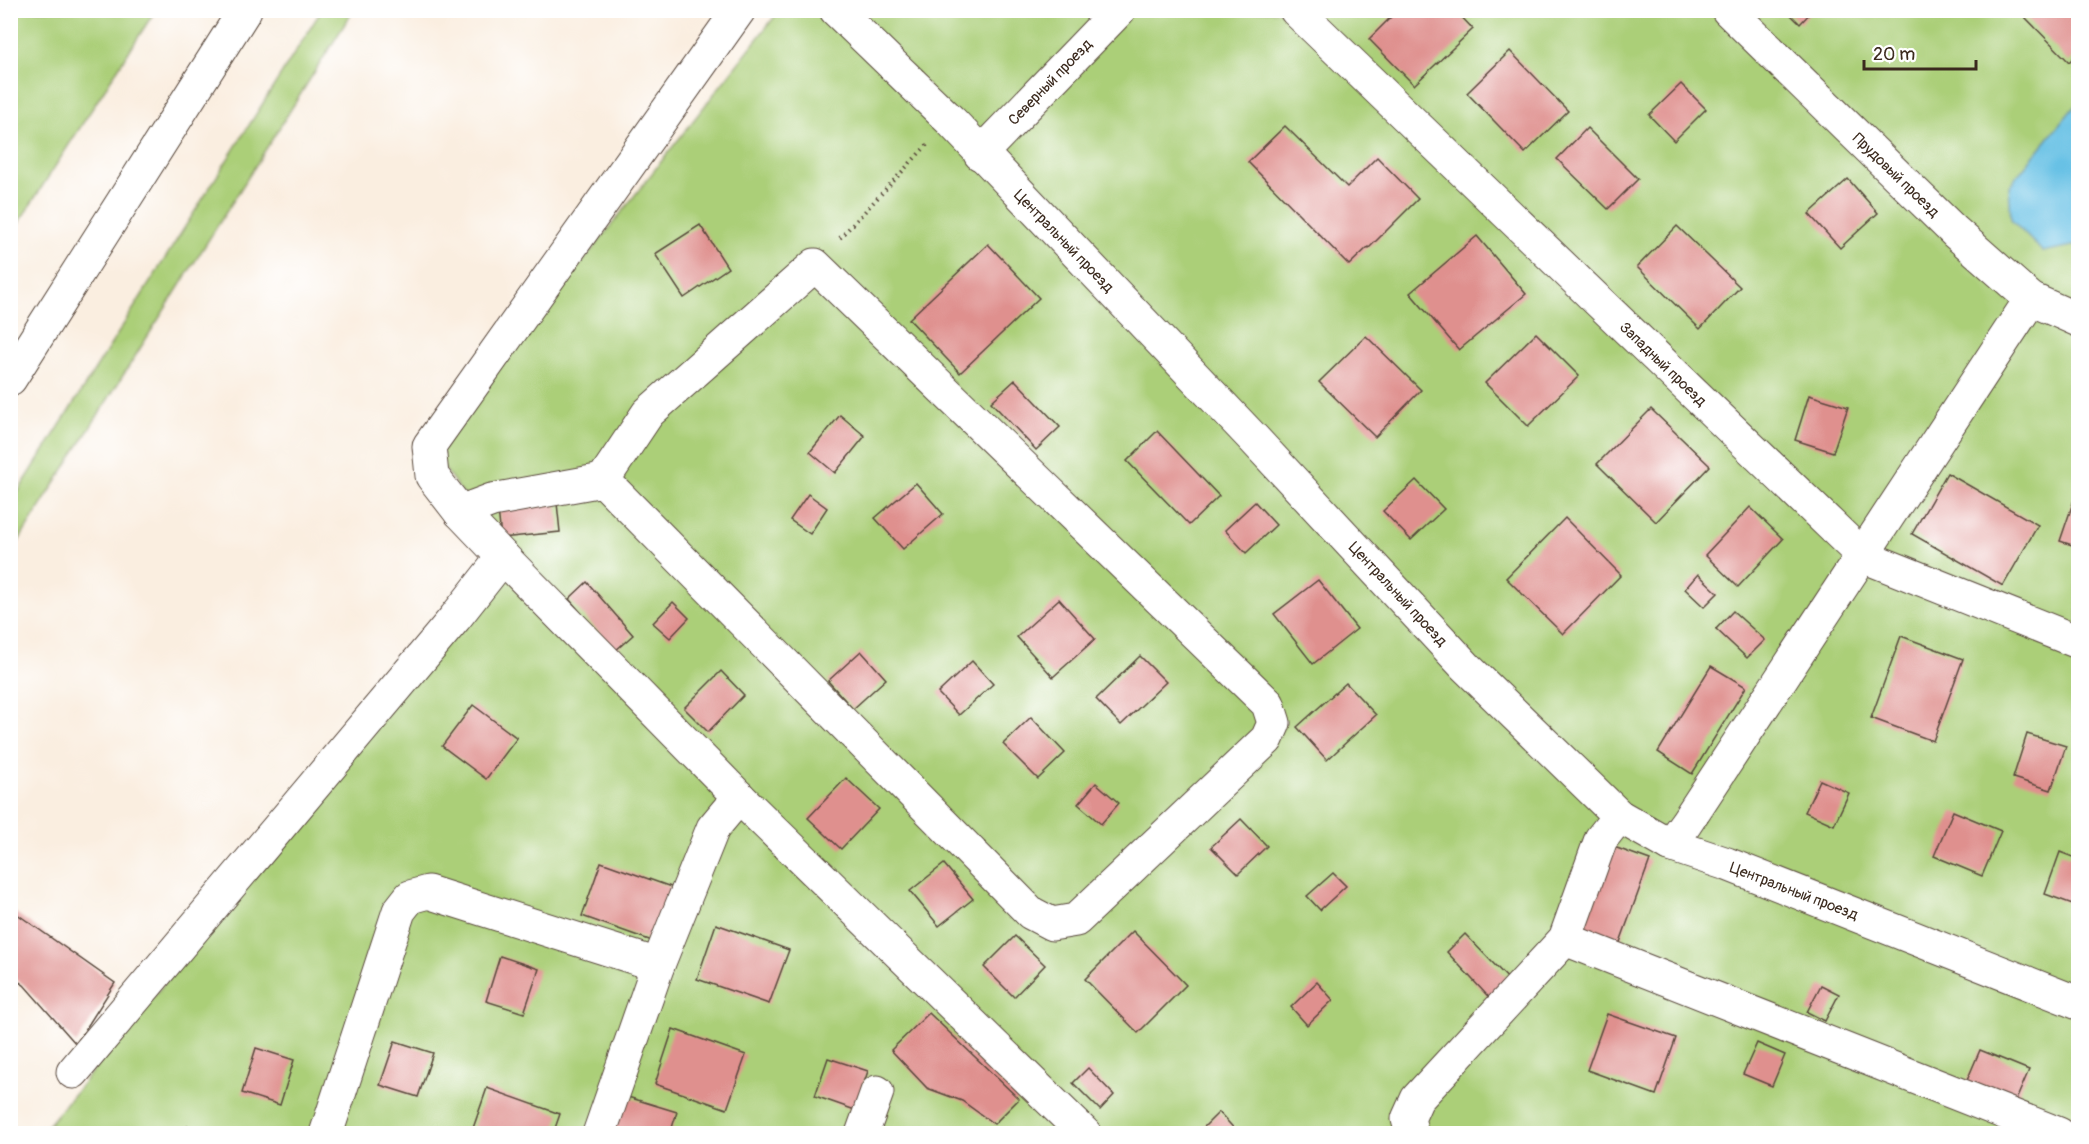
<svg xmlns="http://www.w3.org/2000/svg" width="2089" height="1144" viewBox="0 0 2089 1144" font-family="Pangolin,sans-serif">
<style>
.green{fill:#abcf78;stroke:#737c4b;stroke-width:1.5}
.water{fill:#68c1e5;stroke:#527682;stroke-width:1.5}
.building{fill:#df908e}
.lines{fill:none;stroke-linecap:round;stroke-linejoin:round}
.minor-casing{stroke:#58473b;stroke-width:35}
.path{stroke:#58473b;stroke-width:4;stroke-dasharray:1.5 4.5;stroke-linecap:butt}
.minor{stroke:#fff;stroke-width:33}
.labels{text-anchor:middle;stroke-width:6;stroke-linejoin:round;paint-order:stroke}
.street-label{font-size:15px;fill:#3b2a1e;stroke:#fff}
</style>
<rect width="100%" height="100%" fill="#fff"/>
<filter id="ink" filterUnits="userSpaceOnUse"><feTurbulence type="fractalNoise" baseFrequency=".0167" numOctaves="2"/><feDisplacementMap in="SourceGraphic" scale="12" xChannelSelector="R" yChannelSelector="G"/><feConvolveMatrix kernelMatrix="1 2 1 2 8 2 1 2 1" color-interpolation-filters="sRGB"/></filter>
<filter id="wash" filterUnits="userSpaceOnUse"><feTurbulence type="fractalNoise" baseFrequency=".008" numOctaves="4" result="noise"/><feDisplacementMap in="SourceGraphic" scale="24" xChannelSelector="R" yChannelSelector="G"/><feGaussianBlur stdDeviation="1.35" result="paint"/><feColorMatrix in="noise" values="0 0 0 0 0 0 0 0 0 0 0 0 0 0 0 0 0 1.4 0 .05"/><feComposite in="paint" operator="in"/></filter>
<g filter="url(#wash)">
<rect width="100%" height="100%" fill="#faeee0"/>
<g class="green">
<polygon points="11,10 155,11 11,235 10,11"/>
<polygon points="321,11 353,11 11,553 11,503"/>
<polygon points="779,11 2078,11 2078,1133 41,1134 511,560 433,453"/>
</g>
<polygon class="water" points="2078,102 2078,245 2043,252 2011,220 2009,186"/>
<g id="blocks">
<g class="building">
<polygon points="1398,10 1455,10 1473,29 1414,85 1369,39"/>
<polygon points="1786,10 1813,10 1800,24"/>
<polygon points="2031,10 2075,10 2078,15 2078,53 2069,62 2024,16"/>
<polygon points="1510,51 1568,111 1525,153 1467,93"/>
<polygon points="1681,84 1706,109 1674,141 1649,115"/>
<polygon points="1285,126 1347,187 1377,157 1418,199 1369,248 1368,247 1349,265 1248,162"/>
<polygon points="1587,128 1638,179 1608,209 1557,159"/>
<polygon points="1848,179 1878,213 1840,248 1809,214"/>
<polygon points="700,225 728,268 684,298 655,254"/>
<polygon points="1677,226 1740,287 1700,329 1637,267"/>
<polygon points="1477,236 1526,294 1459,350 1410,293"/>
<polygon points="988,244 1039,298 960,373 909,319"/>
<polygon points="1536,333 1579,376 1528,426 1485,383"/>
<polygon points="1366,336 1421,390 1375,437 1319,382"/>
<polygon points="1015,380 1060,427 1036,450 991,402"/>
<polygon points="1809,395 1848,407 1833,452 1795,440"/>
<polygon points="1651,409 1710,466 1656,522 1597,464"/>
<polygon points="840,415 865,436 835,473 810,452"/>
<polygon points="1157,431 1219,496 1189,525 1127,461"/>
<polygon points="1947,473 2038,525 2003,586 1912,534"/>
<polygon points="1416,480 1444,509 1411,540 1383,511"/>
<polygon points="916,483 943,514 903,549 875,518"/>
<polygon points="808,494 827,508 810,534 790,520"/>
<polygon points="2075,497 2078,498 2078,547 2060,541"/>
<polygon points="1255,502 1276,525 1246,553 1225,530"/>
<polygon points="557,503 560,532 501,538 498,509"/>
<polygon points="1750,507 1783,539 1738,587 1705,555"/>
<polygon points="1565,518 1621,575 1563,634 1506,578"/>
<polygon points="1698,574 1718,593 1704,607 1685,589"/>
<polygon points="1318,580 1357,629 1313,664 1274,614"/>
<polygon points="587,582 633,635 615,651 569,599"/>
<polygon points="1059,599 1095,639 1053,677 1017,637"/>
<polygon points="673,602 689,618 670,638 653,623"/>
<polygon points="1733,611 1765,640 1747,658 1716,629"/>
<polygon points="1901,636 1963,659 1933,741 1871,718"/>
<polygon points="861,651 886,679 853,709 828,681"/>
<polygon points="1140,656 1166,682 1121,725 1096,699"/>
<polygon points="972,661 993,684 959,715 938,693"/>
<polygon points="1711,666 1746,687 1692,774 1658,752"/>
<polygon points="721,671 744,695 708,732 684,708"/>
<polygon points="1346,683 1376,715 1327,760 1297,727"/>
<polygon points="473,705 517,738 486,779 442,746"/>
<polygon points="1031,717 1065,753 1038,779 1003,744"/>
<polygon points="2027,734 2066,746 2051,790 2013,778"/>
<polygon points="846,778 879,809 841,849 808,818"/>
<polygon points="1820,780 1849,793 1834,825 1805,812"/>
<polygon points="1096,783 1119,803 1101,824 1078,804"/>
<polygon points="1953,811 2001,831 1982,876 1934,856"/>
<polygon points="1241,819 1267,846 1238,874 1211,847"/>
<polygon points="1614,847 1650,860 1619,945 1582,931"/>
<polygon points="2060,852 2078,859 2078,906 2045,894"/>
<polygon points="601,862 674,888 655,942 582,916"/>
<polygon points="944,864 973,899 939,926 910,891"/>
<polygon points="1333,873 1346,886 1320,910 1307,896"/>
<polygon points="10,909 115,983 76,1044 24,985 10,976"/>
<polygon points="716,924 789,950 769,1004 697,979"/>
<polygon points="1133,931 1186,985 1138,1033 1085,979"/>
<polygon points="1465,934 1515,986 1496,1005 1447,952"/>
<polygon points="1015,936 1045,965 1014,997 984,967"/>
<polygon points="500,956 539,969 524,1013 486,1001"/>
<polygon points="1317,982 1333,1000 1307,1025 1291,1007"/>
<polygon points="1821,985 1839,994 1825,1021 1807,1012"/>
<polygon points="929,1013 1019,1099 994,1124 962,1101 927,1088 891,1050"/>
<polygon points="1607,1014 1676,1038 1656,1095 1587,1070"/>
<polygon points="673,1029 746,1055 727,1109 655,1084"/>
<polygon points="395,1041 433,1053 418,1097 380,1085"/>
<polygon points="1757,1043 1785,1055 1772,1086 1743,1074"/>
<polygon points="256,1048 294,1060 280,1105 242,1093"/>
<polygon points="1980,1050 2029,1070 2014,1105 1965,1085"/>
<polygon points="828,1058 868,1071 855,1110 815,1096"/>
<polygon points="1088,1068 1114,1095 1100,1110 1073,1083"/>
<polygon points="487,1088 560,1114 553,1134 471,1134"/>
<polygon points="618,1094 677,1112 670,1134 606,1134"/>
<polygon points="1219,1112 1239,1134 1197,1134"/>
<polygon points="188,1126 209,1133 209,1134 185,1134"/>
</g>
</g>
</g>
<g filter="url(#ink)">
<use href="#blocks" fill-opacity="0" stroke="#58473b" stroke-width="1.5"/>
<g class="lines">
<defs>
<g id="minor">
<polyline points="739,10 429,446 432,476 460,512 503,557 739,797 1085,1134"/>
<polyline points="836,10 951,121 1252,437 1466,667 1619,816 1670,845 1727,864 2078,1003"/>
<polyline points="1296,10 1863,556 2078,642"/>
<polyline points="1728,10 1955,232 2031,299 2078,320"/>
<polyline points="980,154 1119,10"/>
<polyline points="10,379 245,10"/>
<polyline points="460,512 492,500 603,480 648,413 815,265 1268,704 1274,723 1267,739 1076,920 1052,924 1031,913 603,480"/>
<polyline points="1670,845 1686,823 2031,299"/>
<polyline points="1565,939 2059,1134"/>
<polyline points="73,1072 455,618 503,557"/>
<polyline points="326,1134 399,911 410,897 428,892 658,965"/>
<polyline points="599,1134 658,965 713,828 739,797"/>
<polyline points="862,1134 877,1092"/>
<polyline points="1412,1134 1408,1119 1417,1099 1565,939 1601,839 1619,816"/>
</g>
</defs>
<use href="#minor" class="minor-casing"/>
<polyline class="path" points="840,238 927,145"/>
<use href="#minor" class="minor"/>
</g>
</g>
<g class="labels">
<g class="street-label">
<text transform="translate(1050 82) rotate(-46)" y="5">Северный проезд</text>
<text transform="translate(1896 175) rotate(44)" y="5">Прудовый проезд</text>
<text transform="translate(1064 241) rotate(46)" y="5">Центральный проезд</text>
<text transform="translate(1663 364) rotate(44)" y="5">Западный проезд</text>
<text transform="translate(1398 594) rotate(47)" y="5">Центральный проезд</text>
<text transform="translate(1794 891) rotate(21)" y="5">Центральный проезд</text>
</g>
</g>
<rect width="2089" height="1144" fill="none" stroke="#fff" stroke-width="36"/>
<path d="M1864 60v9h112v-9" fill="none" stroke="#3b2a1e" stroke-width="3"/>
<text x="1873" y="60" font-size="18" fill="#3b2a1e" stroke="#ffffff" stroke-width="4.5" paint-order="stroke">20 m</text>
</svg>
